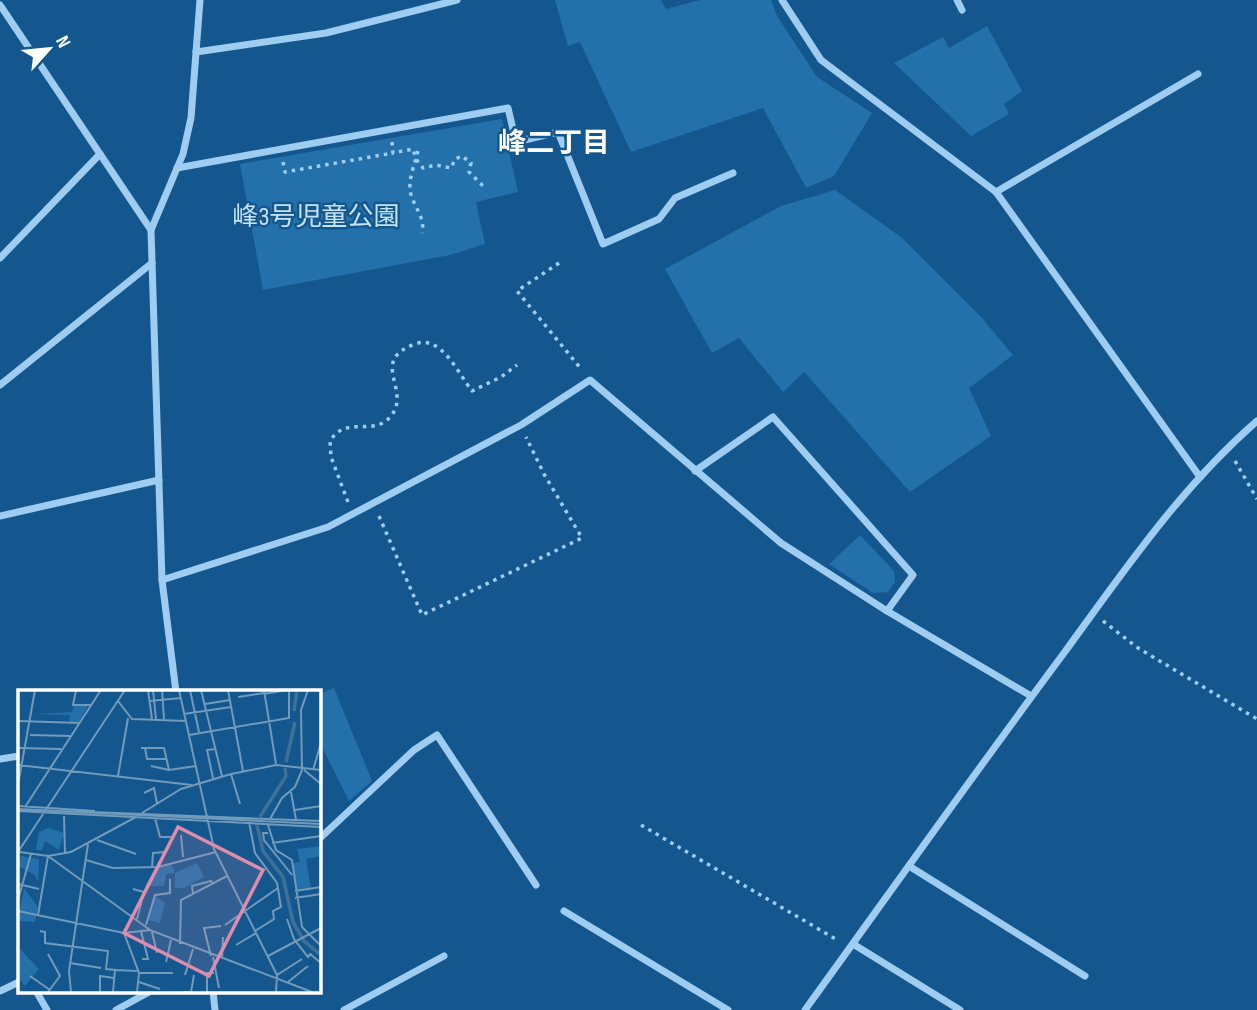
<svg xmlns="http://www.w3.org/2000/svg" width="1257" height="1010" viewBox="0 0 1257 1010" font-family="'Sofia Sans Condensed','Noto Sans JP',sans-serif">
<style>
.green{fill:#2370ab}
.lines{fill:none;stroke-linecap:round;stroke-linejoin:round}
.path{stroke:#9ecdf1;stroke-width:3.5;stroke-dasharray:3.5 5;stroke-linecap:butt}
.street{stroke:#9ecdf1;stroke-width:7}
.labels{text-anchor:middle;stroke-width:5;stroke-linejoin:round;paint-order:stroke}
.park-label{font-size:26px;fill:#c5e4fc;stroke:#14578e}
.neighbourhood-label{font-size:28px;font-weight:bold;fill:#fff;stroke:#14578e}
.inset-river{fill:none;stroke:#3f7098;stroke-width:3.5}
.inset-road{fill:none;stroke:#729abb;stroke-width:2}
.view{fill:#e08cad;fill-opacity:0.15;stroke:#e08cad;stroke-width:3.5}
.inset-edge{fill:none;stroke:#fff;stroke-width:3.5}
</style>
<rect width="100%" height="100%" fill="#14578e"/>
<g class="green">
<polygon points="555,0 661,0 666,9 700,0 771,0 777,16 817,77 872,113 834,176 806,188 763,108 631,152 580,42 568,46"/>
<polygon points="987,26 1022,91 1004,104 1009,114 971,136 894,63 943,37 949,48"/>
<polygon points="502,119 518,192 476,202 485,244 450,255 263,290 240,164"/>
<polygon points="835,190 901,237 982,318 1013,355 969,388 991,436 910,492 804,372 783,392 739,338 712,353 665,269 781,206"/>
<polygon points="860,535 894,571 895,582 888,592 873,593 829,564"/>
<polygon points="334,688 372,781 349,801 319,741 319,694"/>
</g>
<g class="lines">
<g class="path">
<polyline points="392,142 393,153 413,149 416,159 423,168 436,165 451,168 455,159 462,156 471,163 469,172 484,187"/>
<path d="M418,151c-3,13 -9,25 -8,39 2,15 16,27 12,43"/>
<polyline points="283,162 285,172 393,153"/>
<polyline points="559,263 517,291 582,370"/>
<polyline points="1235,461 1257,499"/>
<path d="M348,502l-17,-45 -1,-16c17,-27 43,-3 61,-25 21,-26 -23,-55 24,-72 26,-10 43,29 57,47l29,-14 16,-12"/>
<polyline points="379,516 422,615 582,538 544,474 526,437"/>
<polyline points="1103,621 1138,648 1257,719"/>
<polyline points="641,825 839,941"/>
</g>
<g class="street">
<polyline points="782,0 821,60 996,192 1200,477"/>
<polyline points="957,0 962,10"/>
<polyline points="0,5 151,230 162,580 176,692"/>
<polyline points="196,52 326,33 457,0"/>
<polyline points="177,168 508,108 516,142 558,132 603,244 659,219 675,198 733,173"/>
<polyline points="996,192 1198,74"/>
<polyline points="151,230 183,154 191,118 200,0"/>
<polyline points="0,258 100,154"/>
<polyline points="0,385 152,263"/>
<polyline points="695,471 773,417 913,575 887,611"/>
<polyline points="0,516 159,480"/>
<polyline points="162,580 328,527 521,425 590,380 781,543 887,611 1031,696"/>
<polyline points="0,759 19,756"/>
<polyline points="318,840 414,750 437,735 536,885"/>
<polyline points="909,866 1085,976"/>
<polyline points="564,911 728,1010"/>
<polyline points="853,944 960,1010"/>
<polyline points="0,991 19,982"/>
<polyline points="36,991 47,1010"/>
<polyline points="213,991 215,1010"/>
<polyline points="116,1010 151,991"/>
<polyline points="344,1010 444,956"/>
<path d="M805,1010c86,-119 171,-239 259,-357 59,-81 117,-166 193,-232"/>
</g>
</g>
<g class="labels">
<g class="park-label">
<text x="316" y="225">峰3号児童公園</text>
</g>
<g class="neighbourhood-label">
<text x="554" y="152">峰二丁目</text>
</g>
</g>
<g transform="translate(18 690)">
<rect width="303" height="303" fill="#14578e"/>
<path d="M56,16h14l-9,16h-10l1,-7 -35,-1 37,-2zM30,138l16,5 -5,17 -14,-9 -3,9h-6l3,-18zM303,156v10l-15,3 5,29 -15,2 -3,-27 7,-1 -3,-13zM3,166l18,3 -1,23 -3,-7 -17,-9zM179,173l7,14 -20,11h-9v-15l-9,1 -2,12h-19l10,-18 16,-4 4,9zM6,198l14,19 -3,15 -17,-1zM137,206l10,7 -5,20 -12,-3zM0,257l21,22 -14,17 -7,-9z" fill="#2370ab"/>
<path class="inset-river" d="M276,21l3,-21M268,72l9,-40M242,127l26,-41 -1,-8M239,135l6,26 20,26 10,45 11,19 17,14"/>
<path class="inset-road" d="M58,0l-3,15h19M130,0l4,29M135,0l3,29M144,0l2,29M161,0l35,159 63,126 -1,17M172,0l9,42M183,0l21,86M210,0l15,81M246,0l12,74M246,4l23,-4M220,7l26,-4M100,11l14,18 54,2M131,11l32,-3M187,14l25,-4M166,24l47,-7M0,31l62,2M12,45l40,1M171,45l100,-17v-28M0,58l43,1M123,58h23l5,22M127,58l2,11h19M0,75l174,20M133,76l18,4 27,-4M284,80l-1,-60 7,-20M286,80l17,14M295,80l8,-27M213,84l9,30M100,86l10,-58M195,88l-6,-28 8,-1M0,95l17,-95M273,102l5,28M126,103l10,-5 3,15M0,116l77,5M7,117l76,-117M0,119l303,15M277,120l26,-4M0,121l303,16M73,122l230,9M124,123l39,-24 50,-15 45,-9 45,5M46,126l1,38M137,128l5,19h11M252,129l12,-21 13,-11 7,-17M231,132l6,31 22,30 4,24 -8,4 1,8 -19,12M250,135l8,25 16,10 10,67 19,19M250,143h-5l1,7 28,35M163,145l2,22M79,150l39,14M254,153l49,-7M0,162l107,-162M2,162l28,4 23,-4 65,-35M68,170l27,8 45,-1 58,-15M134,177l1,-14 13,-1M0,194l21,5M115,199l11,3 -7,27M277,201l26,-4M175,204l-1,-8 19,-5 2,3M277,208l26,-4M0,210l13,-46M0,221l106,22 26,-3 162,62M20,225l10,-59 102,74M269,229l7,20 14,18 2,-3 11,9M128,235l9,-30 15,-2v-14M207,235l53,-37M22,241l5,1v11l63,8 -2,18 9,1 -2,22M123,241l7,28h-6M134,242l5,21M106,243l15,40 -2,19M162,254l1,-44 46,-24M218,255l20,-12M30,264l12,22 -12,16M193,266l-7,-28 17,-2M250,266l53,-28M195,267l6,31M204,269l1,-22M148,272l5,-22M52,273l31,5M97,280l22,1M121,283h34M167,285l8,-26M259,285l25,-16M12,286l20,14M121,292l21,7M270,292l20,-16M53,302l-2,-21 19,-127M82,302v-16l14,2M165,302h8l3,-17M189,302v-19h7"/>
<path class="view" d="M160,137l85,43 -54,106 -85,-43z"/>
<rect width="303" height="303" class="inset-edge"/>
</g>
<g transform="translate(49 49) rotate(63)" stroke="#14578e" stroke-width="5" paint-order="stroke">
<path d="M0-5L12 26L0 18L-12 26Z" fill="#ffffff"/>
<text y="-10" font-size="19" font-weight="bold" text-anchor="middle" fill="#ffffff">N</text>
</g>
</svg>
